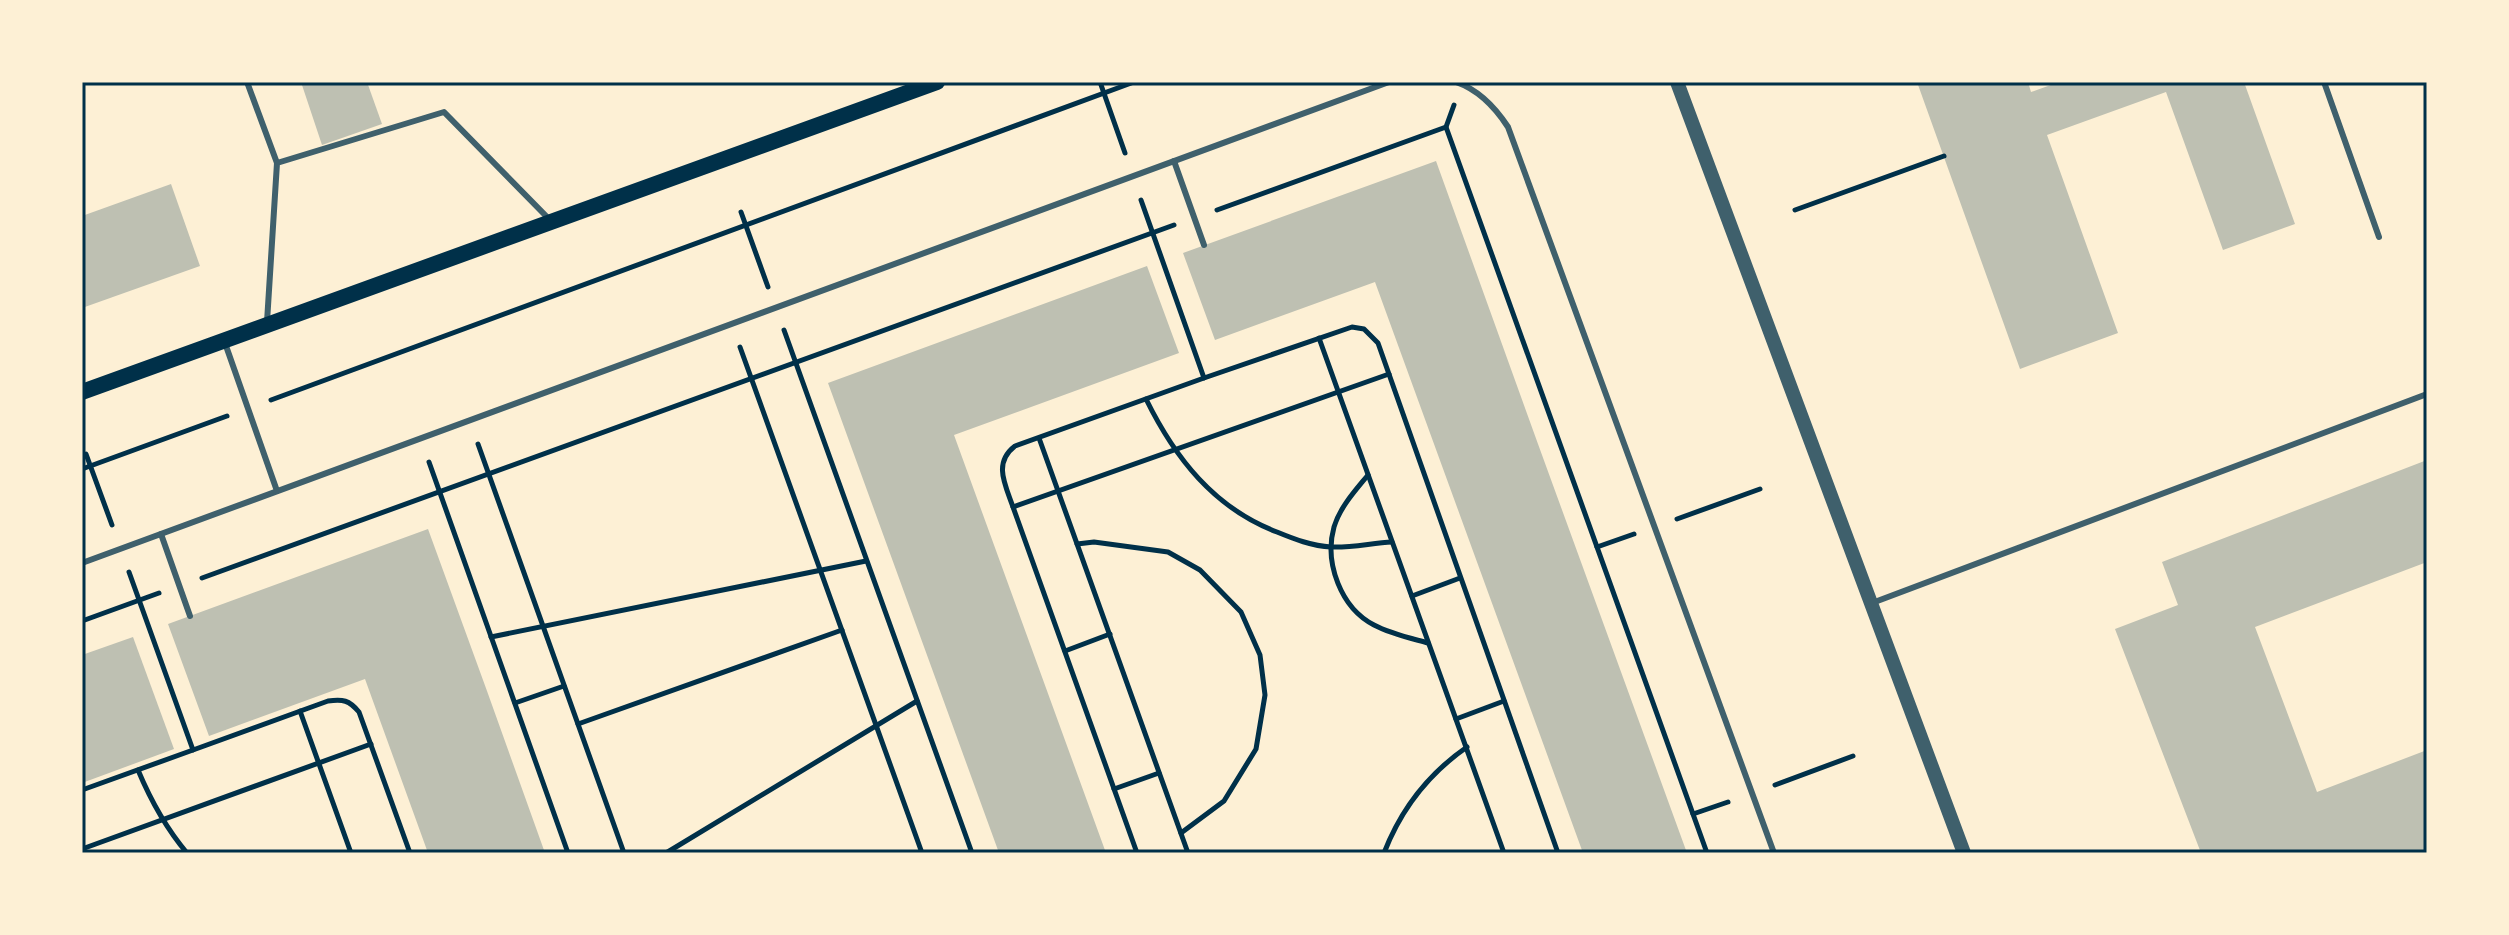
<svg xmlns="http://www.w3.org/2000/svg" width="2509" height="935" viewBox="0 0 2509 935" font-family="'Noto Sans',sans-serif">
<style>
.building{fill:#bec0b2}
.lines{fill:none;stroke-linecap:round;stroke-linejoin:round}
.path{stroke:#003049;stroke-width:5}
.service{stroke:#3f606c;stroke-width:6}
.tertiary{stroke:#3f606c;stroke-width:14}
.secondary{stroke:#003049;stroke-width:16}
.neatline{fill:none;stroke:#003049;stroke-width:3}
</style>
<rect width="100%" height="100%" fill="#fdf0d5"/>
<g class="building">
<polygon points="301,82 367,82 382,124 322,145"/>
<polygon points="1917,82 2028,82 2031,92 2059,82 2244,82 2295,224 2223,250 2166,92 2047,135 2118,333 2020,369"/>
<polygon points="1436,161 1538,444 1687,853 1583,853 1375,282 1215,340 1183,253"/>
<polygon points="171,184 200,266 82,308 82,216"/>
<polygon points="1147,266 1179,353 954,435 1106,853 999,853 828,383"/>
<polygon points="2427,460 2427,562 2255,627 2317,792 2427,750 2427,853 2201,853 2115,629 2178,605 2162,562"/>
<polygon points="428,529 487,691 545,853 428,853 365,679 209,736 168,624"/>
<polygon points="133,637 174,749 82,783 82,655"/>
</g>
<g class="lines">
<g class="path">
<polyline points="1100,82 1125,153"/>
<polyline points="1446,127 1454,105"/>
<polyline points="1141,200 1204,378 1352,327 1364,329 1378,343 1558,853"/>
<polyline points="1217,210 1446,127 1707,853"/>
<polyline points="1795,210 1944,156"/>
<polyline points="741,212 768,287"/>
<polyline points="784,330 972,853"/>
<polyline points="1319,338 1504,853"/>
<polyline points="740,347 922,853"/>
<path d="M1146,399c29,59 68,109 131,133 17,7 35,14 54,15 20,1 41,-4 61,-5"/>
<polyline points="271,400 1134,82"/>
<polyline points="1039,438 1188,853"/>
<polyline points="478,444 624,853"/>
<polyline points="86,454 112,525"/>
<polyline points="429,462 568,853"/>
<polyline points="82,469 227,416"/>
<path d="M1368,475c-13,16 -28,32 -34,52 -10,36 7,81 40,98 17,9 36,13 54,18"/>
<polyline points="1013,507 1389,374"/>
<polyline points="1677,519 1760,489"/>
<polyline points="1077,544 1094,542 1168,552 1200,570 1241,612 1260,655 1265,695 1256,749 1224,801 1181,833"/>
<polyline points="1597,547 1634,534"/>
<path d="M129,572l64,178 135,-49c15,-2 21,-1 31,11l51,141"/>
<polyline points="202,578 1174,225"/>
<polyline points="1412,596 1460,578"/>
<polyline points="82,621 159,593"/>
<polyline points="491,637 866,561"/>
<polyline points="1065,651 1110,634"/>
<polyline points="515,703 564,686"/>
<polyline points="300,711 351,853"/>
<polyline points="1456,719 1504,701"/>
<polyline points="578,724 842,630"/>
<path d="M138,770c13,31 27,57 49,83"/>
<polyline points="1775,785 1853,756"/>
<polyline points="1114,789 1159,773"/>
<polyline points="82,790 193,750"/>
<polyline points="1693,814 1728,802"/>
<polyline points="82,849 371,744"/>
<polyline points="666,853 917,701"/>
<path d="M1137,853l-124,-346c-8,-23 -20,-44 2,-61l189,-68"/>
<path d="M1384,853c17,-44 44,-79 83,-106"/>
</g>
<g class="service">
<polyline points="247,82 277,163"/>
<path d="M1456,82c23,8 39,25 52,45l266,726"/>
<polyline points="2324,82 2379,237"/>
<polyline points="1174,161 1204,245"/>
<polyline points="267,322 277,163 444,112 549,219"/>
<polyline points="225,343 277,491"/>
<polyline points="161,534 190,616"/>
<polyline points="82,563 1389,82"/>
<polyline points="1872,603 2427,394"/>
</g>
<polyline class="tertiary" points="1677,82 1964,853"/>
<polyline class="secondary" points="82,392 937,82"/>
</g>
<rect width="2509" height="935" fill="none" stroke="#fdf0d5" stroke-width="168"/>
<rect x="84" y="84" width="2341" height="767" class="neatline"/>
</svg>
